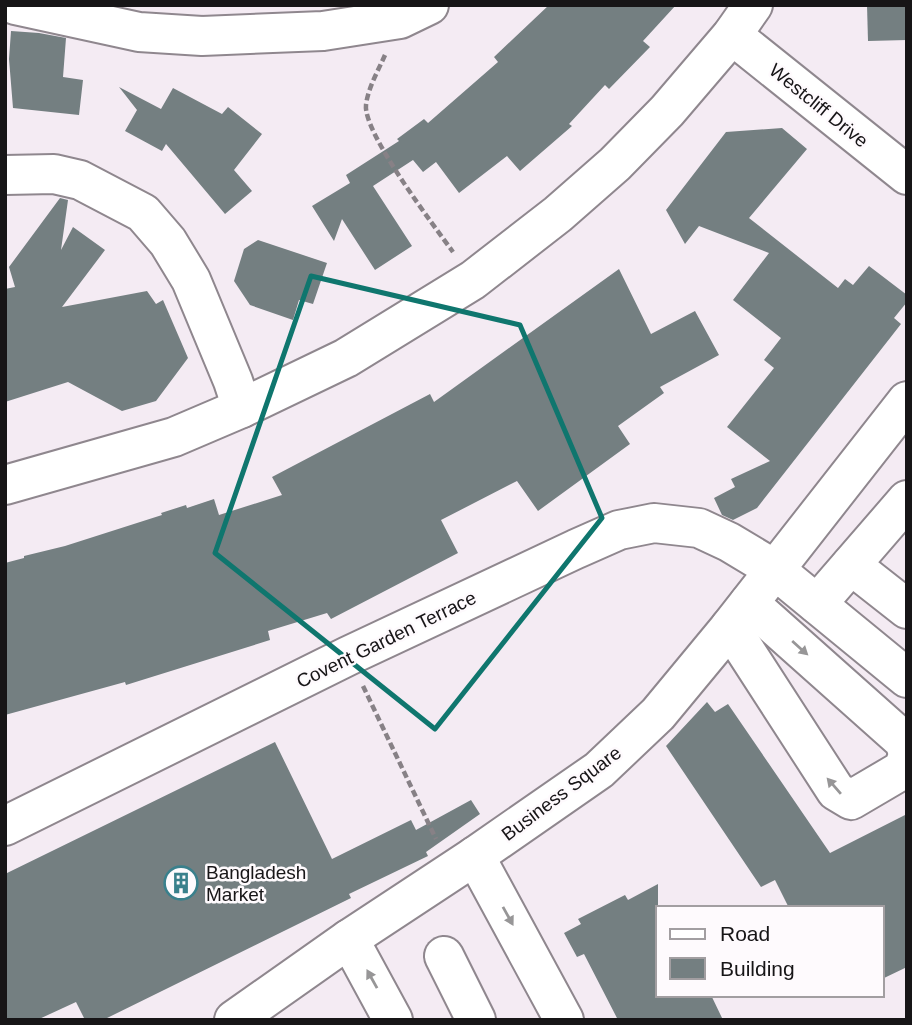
<svg xmlns="http://www.w3.org/2000/svg" width="912" height="1025" viewBox="0 0 912 1025" font-family="Helvetica,sans-serif">
<style>
.building{fill:#747f81}
.lines{fill:none;stroke-linecap:round;stroke-linejoin:round}
.minor-casing{stroke:#8f878e;stroke-width:42}
.path{stroke:#878186;stroke-width:4.5;stroke-dasharray:7 3.5;stroke-linecap:butt}
.minor{stroke:#fff;stroke-width:38}
.oneway{fill:#979697}
.marked{fill:none;stroke:#0f766e;stroke-width:5;stroke-linejoin:round}
.labels{text-anchor:middle;stroke-width:5;stroke-linejoin:round;paint-order:stroke}
.street-label{font-size:19px;fill:#171517;stroke:#fefafd}
.poi-label{font-size:19px;fill:#171517;stroke:#fefafd;text-anchor:start}
</style>
<rect width="100%" height="100%" fill="#f4ebf3"/>
<g class="building">
<polygon points="549,5 676,5 643,41 650,47 609,89 605,85 569,124 572,126 520,171 507,156 459,193 436,162 423,172 413,160 373,186 412,246 375,270 342,219 334,241 312,206 350,183 346,175 399,141 397,139 424,119 428,123 498,62 494,57"/>
<polygon points="867,5 907,5 907,40 868,41"/>
<polygon points="11,31 39,33 66,38 63,77 83,80 79,115 13,108 9,59"/>
<polygon points="119,87 161,109 173,88 222,114 228,107 262,134 234,170 252,191 225,214 166,144 162,151 125,131 137,110"/>
<polygon points="782,128 807,149 749,218 838,288 845,279 853,285 869,266 907,295 907,302 894,318 901,324 757,508 733,520 722,515 714,498 735,487 731,479 770,461 727,427 774,368 764,360 781,338 733,300 769,253 699,226 685,244 666,210 726,132"/>
<polygon points="60,198 68,200 61,250 73,227 105,250 62,307 147,291 156,304 163,300 188,358 156,401 122,411 68,382 5,402 5,289 15,287 9,267"/>
<polygon points="258,240 327,263 313,304 299,300 293,320 250,305 234,281 244,249"/>
<polygon points="619,269 651,334 695,311 719,355 660,387 664,393 618,426 630,444 538,511 517,481 441,520 458,553 331,619 327,613 268,631 270,640 126,685 125,682 5,715 5,563 24,558 24,556 65,546 162,515 161,513 186,505 187,508 214,499 219,515 282,495 272,477 430,394 434,402"/>
<polygon points="707,702 715,712 728,704 830,853 907,814 907,967 882,979 882,908 789,908 775,880 761,887 666,746"/>
<polygon points="275,742 332,859 411,820 416,830 471,800 480,814 426,852 428,856 349,894 351,898 103,1020 85,1020 76,1002 37,1020 5,1020 5,874"/>
<polygon points="658,884 658,995 711,995 723,1020 618,1020 584,954 577,957 564,933 581,924 578,919 625,895 628,900"/>
</g>
<g class="lines">
<defs>
<g id="minor">
<polyline points="15,5 139,32 202,36 323,31 400,19 429,5"/>
<polyline points="732,35 907,175"/>
<polyline points="5,175 54,174 80,180 143,213 168,242 191,280 233,381 242,408"/>
<polyline points="5,485 174,437 242,408 346,358 473,280 558,214 615,164 667,111 732,35 753,5"/>
<polyline points="851,565 907,609"/>
<polyline points="749,603 904,741 907,750"/>
<polyline points="817,604 907,500"/>
<polyline points="730,627 836,791 851,800 902,770 907,759"/>
<polyline points="5,826 348,656 576,549 619,530 654,523 699,528 729,542 774,569 907,678"/>
<polyline points="475,856 564,1020"/>
<polyline points="349,939 393,1020"/>
<polyline points="444,956 476,1020"/>
<polyline points="234,1020 349,939 475,856 599,770 658,714 730,627 907,401"/>
</g>
</defs>
<use href="#minor" class="minor-casing"/>
<g class="path">
<path d="M385,55c-7,16 -17,33 -19,50 -3,28 69,122 87,147"/>
<polyline points="363,686 436,839"/>
</g>
<use href="#minor" class="minor"/>
</g>
<defs><path id="oneway-solid" d="M-6-.8H1V-3.2L6.5 0L1 3.2V.8H-6Z" transform="scale(1.75)"/></defs>
<g class="oneway">
<use href="#oneway-solid" transform="translate(800 648) rotate(42)"/>
<use href="#oneway-solid" transform="translate(834 786) rotate(-131)"/>
<use href="#oneway-solid" transform="translate(508 916) rotate(61)"/>
<use href="#oneway-solid" transform="translate(372 979) rotate(-119)"/>
</g>
<path class="marked" d="M311,276l209,49 82,193 -167,211 -220,-176z"/>
<defs>
<symbol id="building-ring" viewBox="-11 -11 22 22"><circle r="9.5" fill="#fefafd" stroke="#3a808c" stroke-width="1.5"/><path d="M-4-6H4V6H1V3H-1V6H-4ZM-2.5-4.3h1.7v1.8h-1.7ZM.8-4.3h1.7v1.8H.8ZM-2.5-1h1.7V.8h-1.7ZM.8-1h1.7V.8H.8Z" fill="#3a808c"/></symbol>
</defs>
<g fill-rule="evenodd">
<use href="#building-ring" x="162" y="864" width="38" height="38"/>
</g>
<g class="labels">
<g class="street-label">
<text transform="translate(819 105) rotate(39)" y="7">Westcliff Drive</text>
<text transform="translate(386 639) rotate(-26)" y="7">Covent Garden Terrace</text>
<text transform="translate(561 793) rotate(-37)" y="7">Business Square</text>
</g>
<g class="poi-label">
<text x="206" y="879">Bangladesh<tspan x="206" dy="22">Market</tspan></text>
</g>
</g>
<rect width="912" height="1025" fill="none" stroke="#171517" stroke-width="14"/>
<rect x="656" y="906" width="228" height="91" fill="#fefafd" stroke="#a29ea1" stroke-width="2"/>
<rect x="670" y="929" width="35" height="10" fill="#ffffff" stroke="#a29ea1" stroke-width="2"/>
<text x="720" y="941" font-size="21" fill="#171517">Road</text>
<rect x="670" y="958" width="35" height="21" fill="#747f81" stroke="#a29ea1" stroke-width="2"/>
<text x="720" y="976" font-size="21" fill="#171517">Building</text>
</svg>
